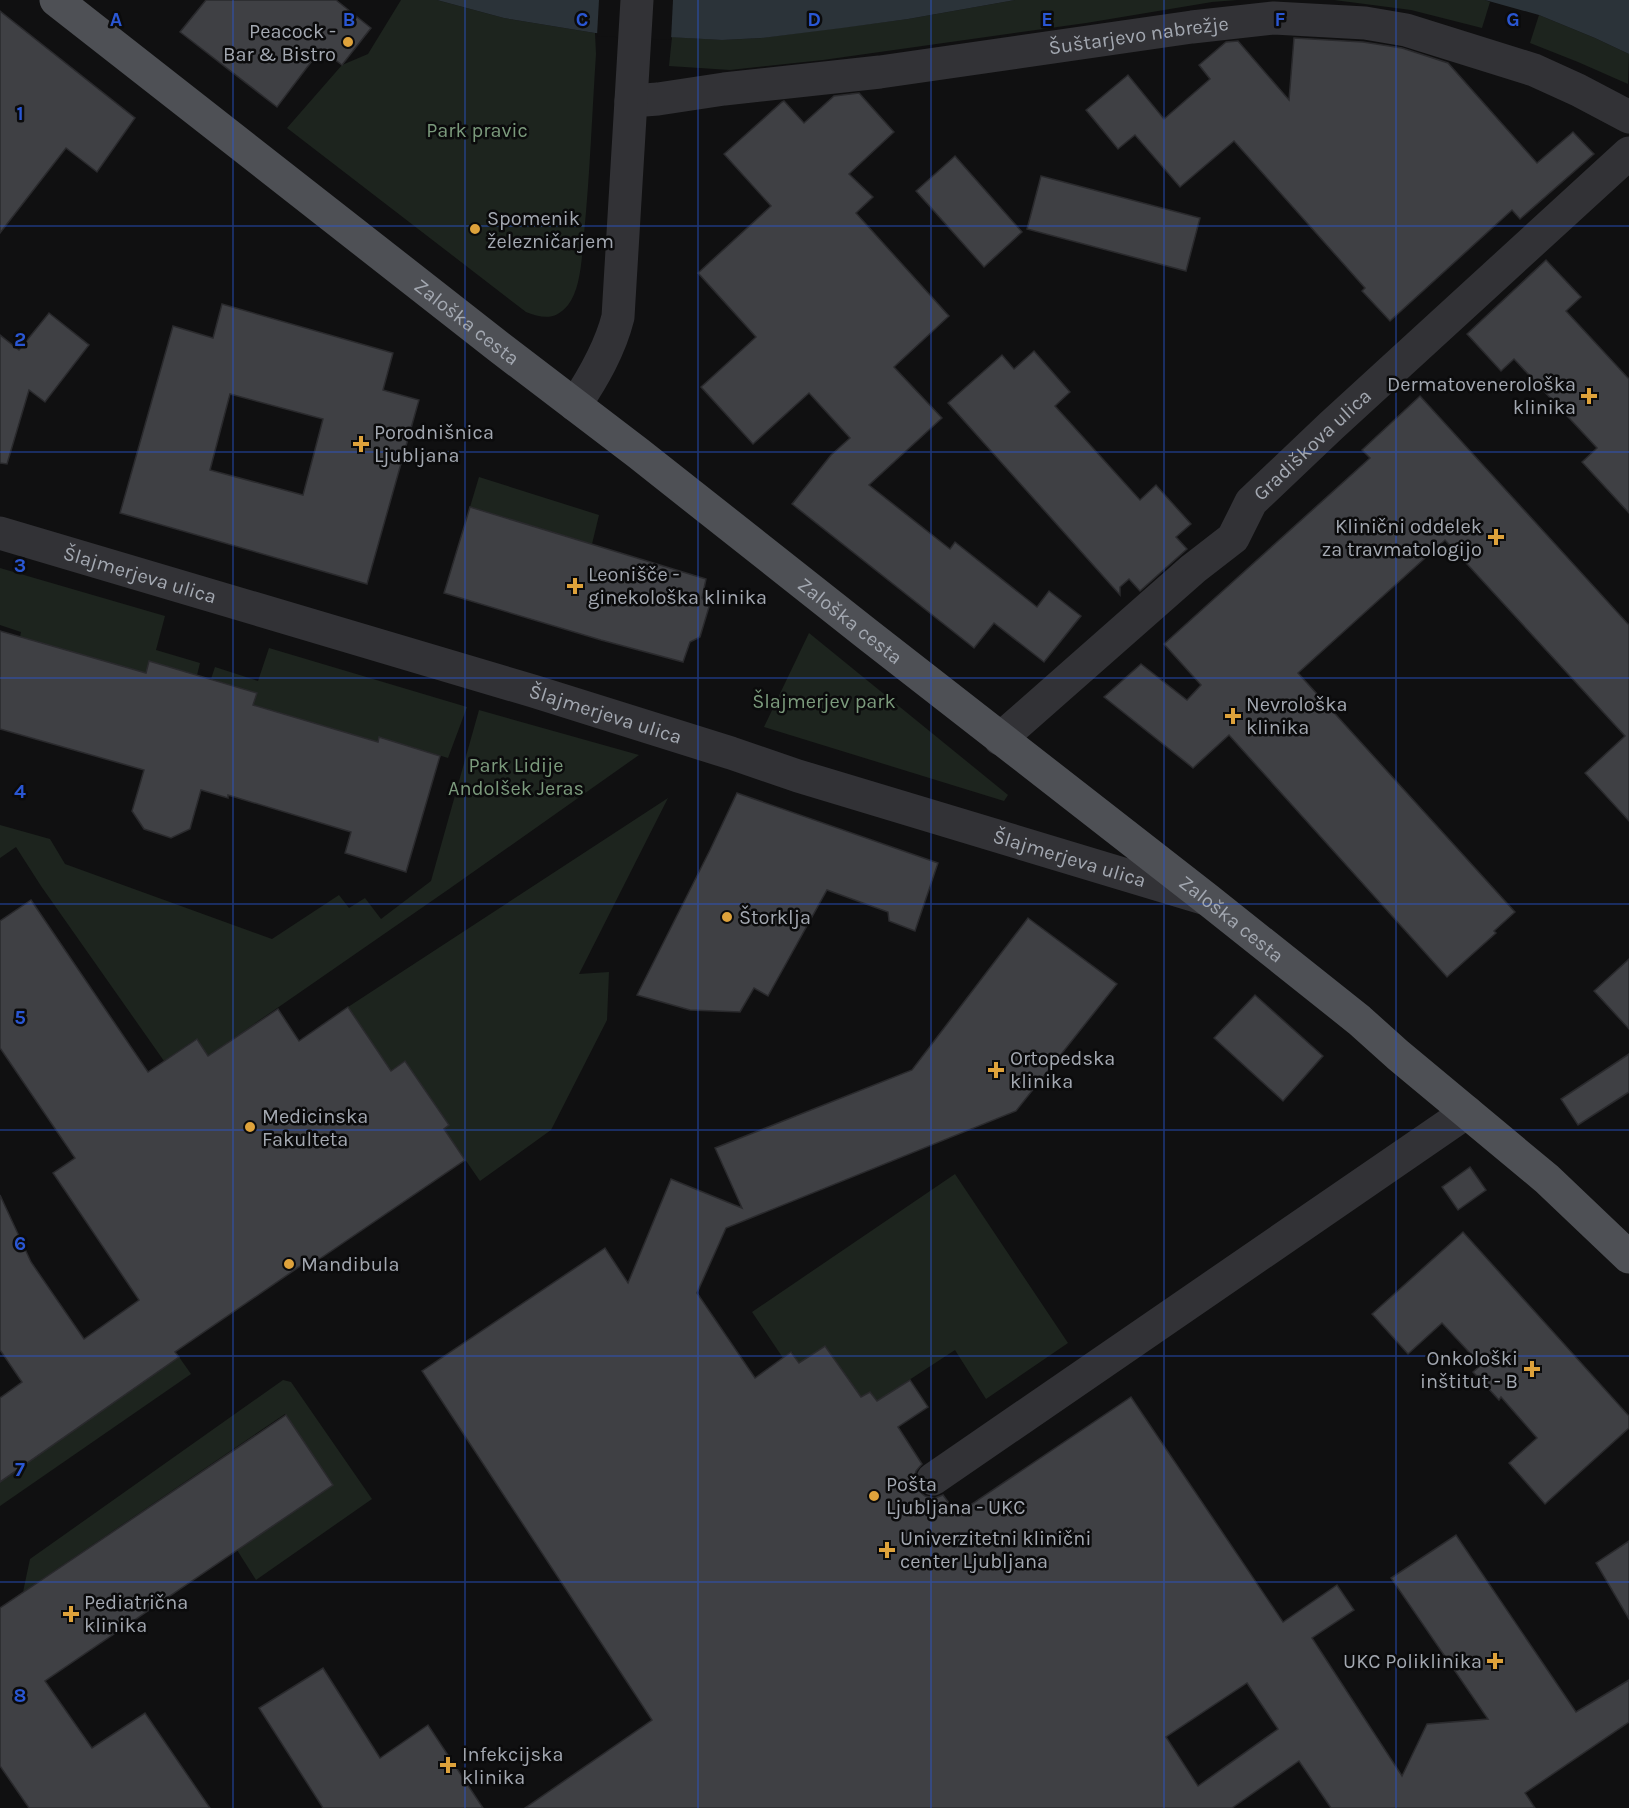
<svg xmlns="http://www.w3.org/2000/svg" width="1629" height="1808" viewBox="0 0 1629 1808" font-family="Karla,sans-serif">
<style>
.green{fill:#1d241e}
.water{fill:#2b3339}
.pier{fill:#101011}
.building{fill:#3f4044;stroke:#2a2a2d;stroke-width:1.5;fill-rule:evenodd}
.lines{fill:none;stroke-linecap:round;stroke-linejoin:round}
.street{stroke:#323236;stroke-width:33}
.primary{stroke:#4e5055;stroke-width:33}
.grid{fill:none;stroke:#2a57d4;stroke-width:1.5;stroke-opacity:0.55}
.poi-dot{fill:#dea23b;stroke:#0b0b0c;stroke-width:2}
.labels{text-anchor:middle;stroke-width:5;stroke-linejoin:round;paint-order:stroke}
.poi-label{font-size:20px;fill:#a3a8b1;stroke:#0b0b0c;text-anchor:start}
.street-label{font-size:20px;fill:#a3a8b1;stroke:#0b0b0c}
.park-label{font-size:20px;fill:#7b9a7c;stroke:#0b0b0c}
.grid-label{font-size:20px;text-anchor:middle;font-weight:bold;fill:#2a57d4;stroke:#0b0b0c;stroke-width:5;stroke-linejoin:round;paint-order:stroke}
</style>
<rect width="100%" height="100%" fill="#101011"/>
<g class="green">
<path d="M401,0h36l67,18 91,15 1,21c-4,60 -6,120 -12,180 -2,21 -3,55 -16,71 -13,16 -26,13 -42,7l-239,-184 55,-63 26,-11z"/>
<polygon points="1015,0 1237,0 1212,2 1086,23 823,60 730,70 669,66 672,37 722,40 761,38 908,19"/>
<polygon points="1334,0 1485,0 1490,2 1482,28 1411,10"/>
<polygon points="1539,15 1595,38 1629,54 1628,84 1578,62 1530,43"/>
<polygon points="479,477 599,515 592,544 470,507"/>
<polygon points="0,568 165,616 156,650 200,663 197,675 149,661 146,673 20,637 21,632 0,625"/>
<polygon points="809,633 1008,795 1004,801 764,727"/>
<polygon points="269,648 467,707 448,758 379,737 378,742 253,705 256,693 211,679 215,667 258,681"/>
<polygon points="479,710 639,755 449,889 208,1056 196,1039 164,1061 41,886 16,847 0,858 0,825 50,839 65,864 272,939 339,895 349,908 365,898 381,919 431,881"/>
<polygon points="668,798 579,974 609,972 607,1020 551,1130 480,1181 444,1129 449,1125 405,1061 391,1071 348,1007"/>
<polygon points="955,1174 1068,1343 986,1399 955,1350 877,1401 870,1392 861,1397 825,1346 799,1363 792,1352 783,1358 752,1312"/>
<polygon points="179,1357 191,1374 0,1506 0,1482"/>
<polygon points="283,1380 291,1382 372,1499 256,1580 237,1550 332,1485 285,1414 23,1592 30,1559"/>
</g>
<g class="water">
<polygon points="437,0 1015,0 908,19 842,28 761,38 722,40 595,33 504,18"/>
<polygon points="1485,0 1629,0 1629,54 1595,38 1539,15"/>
</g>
<polygon class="pier" points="599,0 673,0 671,40 597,36"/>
<g class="building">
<polygon points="206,0 336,0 371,28 342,65 321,49 277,107 180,32"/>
<polygon points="0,11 135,118 97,172 66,148 0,233"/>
<polygon points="1294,38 1363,42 1402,48 1448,63 1537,163 1573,132 1594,154 1520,219 1512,210 1390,321 1362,291 1365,288 1234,141 1180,187 1135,135 1118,149 1086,110 1128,75 1164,119 1210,79 1199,65 1226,42 1238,41 1289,100"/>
<polygon points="859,93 894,132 849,174 873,197 856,213 949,316 894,367 942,418 869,485 950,549 955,542 1037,607 1049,591 1081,616 1044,662 994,623 974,648 792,504 831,455 850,438 809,393 753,444 701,387 756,337 698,273 771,206 724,154 782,102 784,101 804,123 834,96"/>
<polygon points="955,156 1022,232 984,267 916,191"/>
<polygon points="1041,176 1200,218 1186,271 1027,229"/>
<polygon points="1546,260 1581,297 1566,311 1629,379 1629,513 1582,462 1597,448 1514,359 1501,371 1467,334"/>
<path d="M222,304l171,49 -10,37 36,10 -52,184 -247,-71 53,-187 40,12zM230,394l93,25 -20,76 -93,-25z"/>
<polygon points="49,313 89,345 45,402 29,390 7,464 0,463 0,335 19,350"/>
<polygon points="1034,351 1070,392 1055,406 1140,500 1156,485 1191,524 1176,537 1187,549 1140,591 1129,579 1120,587 1120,595 948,403 1002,355 1014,369"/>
<polygon points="1420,396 1629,625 1629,821 1585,773 1625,736 1445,540 1298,673 1515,912 1494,931 1496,933 1447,977 1229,735 1193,768 1104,697 1141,664 1187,700 1201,685 1164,644 1370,458 1362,450"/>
<polygon points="470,507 706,579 702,598 709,607 700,637 690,642 683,662 601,640 444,593"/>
<polygon points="0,631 146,673 149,661 257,693 253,705 378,742 379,737 440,756 406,872 345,853 351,832 228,795 228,798 201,790 190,829 171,838 144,829 132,811 144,770 0,729"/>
<polygon points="737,793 938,863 915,931 889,921 888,912 827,890 768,996 754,988 740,1012 690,1010 637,995 710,850"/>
<polygon points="31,900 148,1072 197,1039 208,1056 278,1009 299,1041 348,1007 391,1071 405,1061 449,1125 444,1129 465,1160 318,1260 315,1256 175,1352 179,1357 0,1482 0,1398 22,1382 0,1350 0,1195 31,1262 84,1339 139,1300 53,1173 75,1158 0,1048 0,921"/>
<path d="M1028,918l89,66 -101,127 -290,117 -29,65 58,85 36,-26 8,11 26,-17 36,51 9,-5 7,9 33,-21 18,27 -30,20 24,37 -6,7 -2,10 4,9 7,6 10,2 8,-3 14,19 174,-117 152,225 54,-37 17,25 -42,28 90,138 25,-52 61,-5 -97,-141 65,-43 120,177 53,-32v42l-104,71 10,15h-204l-32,-47 -67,47h-707l127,-88 -230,-349 183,-123 23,35 43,-104 71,29 -27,-60 197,-78zM1247,1683l31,46 -80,57 -32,-49z"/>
<polygon points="1629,959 1629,1029 1594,991"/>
<polygon points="1255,995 1323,1056 1283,1101 1214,1038"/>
<polygon points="1629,1054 1629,1092 1578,1125 1561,1099"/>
<polygon points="1470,1167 1486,1190 1458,1210 1442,1187"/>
<polygon points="1463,1232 1629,1416 1629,1428 1545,1504 1509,1463 1537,1438 1501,1397 1499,1400 1473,1372 1481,1365 1442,1323 1408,1354 1372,1314"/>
<polygon points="286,1415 333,1485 45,1681 92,1748 145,1713 210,1808 29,1808 0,1766 0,1608"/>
<polygon points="1629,1541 1629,1619 1596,1563"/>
<polygon points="323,1668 380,1758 428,1725 483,1808 323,1808 259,1708"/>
</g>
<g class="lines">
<g class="street">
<path id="s1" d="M631,101l27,-2 66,-10 156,-17 312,-45 82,-9 91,5 41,7 128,40 44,20 51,27"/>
<path d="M575,405c18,-27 35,-56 43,-88l19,-317"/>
<path id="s2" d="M0,533l533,158 198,62 67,23 408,123"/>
<path id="s3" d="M1000,739l193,-170 40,-31 18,-36 80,-76 298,-273"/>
<polyline points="933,1479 1467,1112"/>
</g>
<path class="primary" id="s4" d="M56,0l443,347 139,106 229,181 340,265 152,121 39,35 149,124 82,78"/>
</g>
<path class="grid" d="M233,0v1808M465,0v1808M698,0v1808M931,0v1808M1164,0v1808M1396,0v1808M0,226h1629M0,452h1629M0,678h1629M0,904h1629M0,1130h1629M0,1356h1629M0,1582h1629"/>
<g class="poi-dot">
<circle cx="348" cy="42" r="6"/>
<circle cx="475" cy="229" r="6"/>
<path d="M1586 387h6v6h6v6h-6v6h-6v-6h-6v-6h6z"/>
<path d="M358 435h6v6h6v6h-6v6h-6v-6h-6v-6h6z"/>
<path d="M1493 528h6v6h6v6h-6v6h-6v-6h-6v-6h6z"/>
<path d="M572 577h6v6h6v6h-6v6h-6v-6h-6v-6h6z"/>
<path d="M1230 707h6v6h6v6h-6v6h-6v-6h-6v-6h6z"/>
<circle cx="727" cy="917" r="6"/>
<path d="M993 1061h6v6h6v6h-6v6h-6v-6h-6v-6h6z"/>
<circle cx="250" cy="1127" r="6"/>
<circle cx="289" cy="1264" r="6"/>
<path d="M1529 1360h6v6h6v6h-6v6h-6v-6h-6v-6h6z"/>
<circle cx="874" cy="1496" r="6"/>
<path d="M884 1541h6v6h6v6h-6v6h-6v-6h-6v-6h6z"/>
<path d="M68 1605h6v6h6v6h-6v6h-6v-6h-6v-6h6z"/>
<path d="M1492 1652h6v6h6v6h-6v6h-6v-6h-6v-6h6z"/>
<path d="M445 1756h6v6h6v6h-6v6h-6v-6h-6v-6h6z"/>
</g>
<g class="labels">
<g class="poi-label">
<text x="336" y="38" text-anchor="end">Peacock -<tspan x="336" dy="23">Bar &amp; Bistro</tspan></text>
<text x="487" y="225">Spomenik<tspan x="487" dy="23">železničarjem</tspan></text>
<text x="1576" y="391" text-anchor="end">Dermatovenerološka<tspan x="1576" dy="23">klinika</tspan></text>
<text x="374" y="439">Porodnišnica<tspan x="374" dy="23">Ljubljana</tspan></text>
<text x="1482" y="533" text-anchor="end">Klinični oddelek<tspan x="1482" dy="23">za travmatologijo</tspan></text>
<text x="588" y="581">Leonišče -<tspan x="588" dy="23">ginekološka klinika</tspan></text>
<text x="1246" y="711">Nevrološka<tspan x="1246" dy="23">klinika</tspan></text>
<text x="739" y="924">Štorklja</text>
<text x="1010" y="1065">Ortopedska<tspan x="1010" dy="23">klinika</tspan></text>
<text x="262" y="1123">Medicinska<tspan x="262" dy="23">Fakulteta</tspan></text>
<text x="301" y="1271">Mandibula</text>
<text x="1518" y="1365" text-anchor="end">Onkološki<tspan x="1518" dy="23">inštitut - B</tspan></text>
<text x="886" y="1491">Pošta<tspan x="886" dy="23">Ljubljana - UKC</tspan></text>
<text x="900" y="1545">Univerzitetni klinični<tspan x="900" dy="23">center Ljubljana</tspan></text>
<text x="84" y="1609">Pediatrična<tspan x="84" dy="23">klinika</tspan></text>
<text x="1482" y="1668" text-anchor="end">UKC Poliklinika</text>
<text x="462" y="1761">Infekcijska<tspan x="462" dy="23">klinika</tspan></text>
</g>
<g class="street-label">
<text dy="7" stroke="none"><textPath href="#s1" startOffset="512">Šuštarjevo nabrežje</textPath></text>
<text dy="7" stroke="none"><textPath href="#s4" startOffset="522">Zaloška cesta</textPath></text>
<text dy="7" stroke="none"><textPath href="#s3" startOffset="432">Gradiškova ulica</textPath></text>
<text dy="7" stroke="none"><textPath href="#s2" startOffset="146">Šlajmerjeva ulica</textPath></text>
<text dy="7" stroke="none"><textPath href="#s4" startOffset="1008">Zaloška cesta</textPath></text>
<text dy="7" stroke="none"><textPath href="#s2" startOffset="632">Šlajmerjeva ulica</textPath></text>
<text dy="7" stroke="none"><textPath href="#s2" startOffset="1118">Šlajmerjeva ulica</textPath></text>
<text dy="7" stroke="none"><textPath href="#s4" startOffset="1492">Zaloška cesta</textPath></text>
</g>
<g class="park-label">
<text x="477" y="137">Park pravic</text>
<text x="824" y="708">Šlajmerjev park</text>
<text x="516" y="772">Park Lidije<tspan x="516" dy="23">Andolšek Jeras</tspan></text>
</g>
</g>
<g class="grid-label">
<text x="116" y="26">A</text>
<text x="349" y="26">B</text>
<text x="582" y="26">C</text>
<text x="814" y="26">D</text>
<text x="1047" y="26">E</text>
<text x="1280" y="26">F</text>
<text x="1513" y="26">G</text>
<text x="20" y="120">1</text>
<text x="20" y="346">2</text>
<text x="20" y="572">3</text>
<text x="20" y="798">4</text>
<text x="20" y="1024">5</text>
<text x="20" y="1250">6</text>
<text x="20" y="1476">7</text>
<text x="20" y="1702">8</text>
</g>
</svg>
